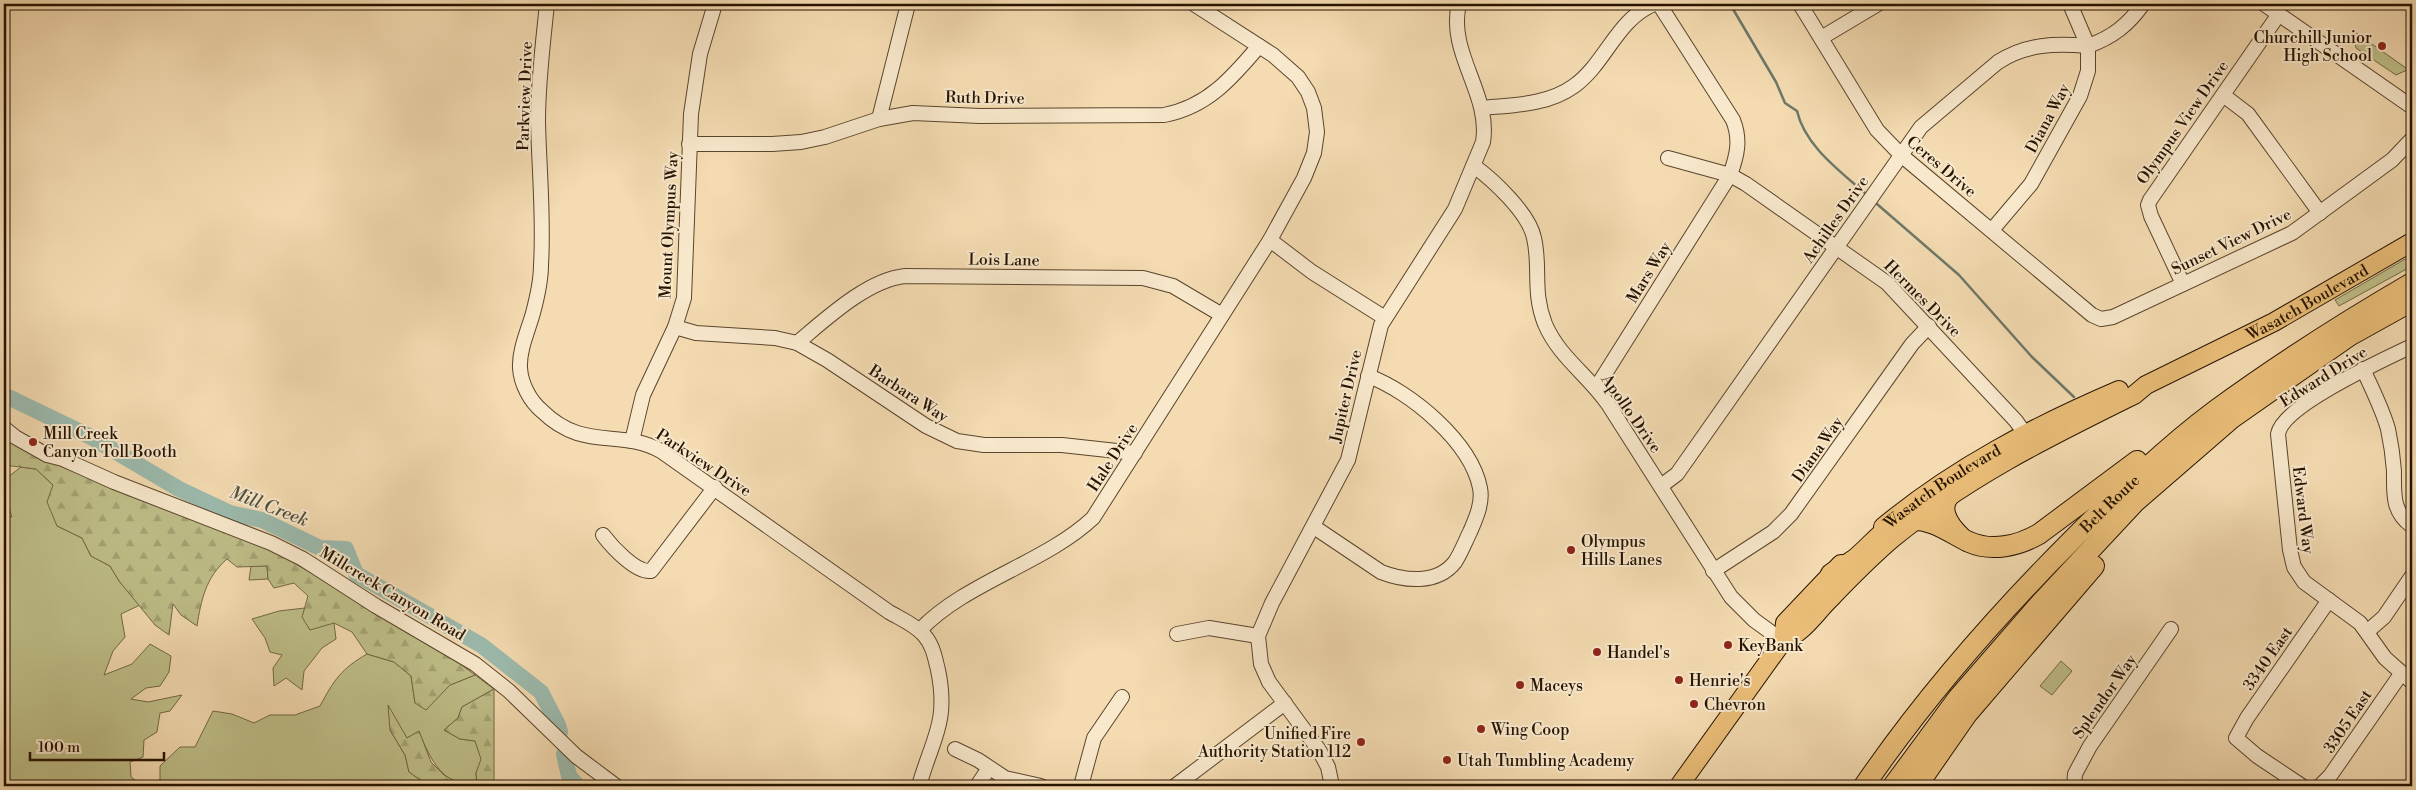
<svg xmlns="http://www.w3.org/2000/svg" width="2416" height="790" viewBox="0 0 2416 790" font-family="'Libre Bodoni',serif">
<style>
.green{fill:#bfbf89;stroke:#726944}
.forest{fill:url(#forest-firs);stroke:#726944}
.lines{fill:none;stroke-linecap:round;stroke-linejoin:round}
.stream{stroke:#6d7868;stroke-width:2.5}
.river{stroke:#9cbbae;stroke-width:16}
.minor-casing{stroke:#5a452c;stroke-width:16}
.major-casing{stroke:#261300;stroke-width:20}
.highway-casing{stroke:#261300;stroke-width:22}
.minor{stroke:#f8e8cc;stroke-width:14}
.major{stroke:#eabe78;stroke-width:18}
.highway{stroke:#eabe78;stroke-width:20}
.poi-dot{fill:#8f2418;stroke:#f8e8cc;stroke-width:2}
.labels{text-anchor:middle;stroke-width:4;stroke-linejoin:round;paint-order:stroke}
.poi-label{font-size:16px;fill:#261300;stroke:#f8e8cc;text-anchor:start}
.street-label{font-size:16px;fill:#261300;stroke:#f8e8cc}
.water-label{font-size:18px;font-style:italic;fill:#4f4e3d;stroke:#f8e8cc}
</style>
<defs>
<pattern id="forest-firs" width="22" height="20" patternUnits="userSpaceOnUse" patternTransform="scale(1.25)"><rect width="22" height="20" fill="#bfbf89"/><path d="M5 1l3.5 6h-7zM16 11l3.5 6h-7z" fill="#a4a374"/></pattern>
</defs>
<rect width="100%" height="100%" fill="#f4dbb1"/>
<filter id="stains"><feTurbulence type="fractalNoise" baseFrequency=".004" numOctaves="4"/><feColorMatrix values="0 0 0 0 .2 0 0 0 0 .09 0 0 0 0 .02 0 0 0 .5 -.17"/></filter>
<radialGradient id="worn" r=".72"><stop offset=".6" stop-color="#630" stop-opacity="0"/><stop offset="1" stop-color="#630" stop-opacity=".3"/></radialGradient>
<g class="green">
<polygon points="2352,30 2406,68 2407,70 2396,75 2356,48"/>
<polygon points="2412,255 2412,266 2339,306 2335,300"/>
<polygon points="21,467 36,469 53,485 57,526 82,538 91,556 110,566 119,581 140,605 121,614 125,637 113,651 104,675 132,664 150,644 171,656 169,672 160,686 146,688 131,699 148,702 182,695 170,711 160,713 157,732 144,740 143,757 130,762 131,777 143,786 4,786 4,515 12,517 8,505 4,504 4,480"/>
<polygon points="251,566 267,566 268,579 249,580"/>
<polygon points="305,608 303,617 334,623 336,639 322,648 304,671 302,690 286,678 274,686 273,668 282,655 270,652 265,638 252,619 279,611"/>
<path d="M367,654l27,8 17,14 4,27 35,-18 25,-10 19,14 -32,18 -4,11 -14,12 16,9 15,2 7,18 -6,14 1,13c-35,0 -46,-26 -58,-54l-12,6 -11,-17 -6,9 15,25 4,17 17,12 -1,2h-280l15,-6v-14l20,-19h15l18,-36 19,3 22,9 16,-8h25l25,-9c14,-26 21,-37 47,-52z"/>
<polygon points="2061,661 2072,671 2052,695 2040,686"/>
</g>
<g class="forest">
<path d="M4,436l58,31 205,80 176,104 32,24 -25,10 -24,25 -11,-7 -4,-27 -17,-14 -27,-8 -15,-22 -18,-9 -24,7 -8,-13 6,-21 -14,-13 -20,5 -6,-9 -1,-13 -30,1 -10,-8c-21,18 -26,41 -30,67l-16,-11 -8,-11 -4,31 -14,-10 -36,-44 -9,-15 -19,-10 -9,-18 -25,-12 -10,-24 6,-17 -17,-16 -32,-4z"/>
<polygon points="494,689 494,786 477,786 476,773 481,759 475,741 460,739 444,730 458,718 462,707"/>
<polygon points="388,705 407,738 419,731 431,762 444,775 464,786 425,786 426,784 409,772 405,755 390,730"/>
</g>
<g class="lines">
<g class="stream">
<path d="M1730,4l46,78 9,21 12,8c8,35 43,60 69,83"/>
<polyline points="1877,204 1959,275 2032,357 2074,397"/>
</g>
<g class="river">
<polyline points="4,395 91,437 179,489 230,513 262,520 320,548 346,549 356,574 481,645 541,692 558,725 560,732"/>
<polyline points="564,754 569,776 578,786"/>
</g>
<defs>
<g id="minor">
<path d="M547,4c-4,39 -9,77 -9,117 1,48 6,96 3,144 0,16 -4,33 -8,48 -5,18 -14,37 -13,55 1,16 10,33 22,43 42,41 77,17 119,40l228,161c12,7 25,12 35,23 9,10 11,23 14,35 11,53 -6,69 -19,116"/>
<path d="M1659,4l74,116c8,20 4,36 -3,55l16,9 141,99 129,138 15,21"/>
<polyline points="1800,4 1877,130 1901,155 2092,315 2101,319 2113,317 2292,233 2392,160 2412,139"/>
<polyline points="2264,4 2412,107"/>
<polyline points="1821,38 1878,4"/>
<polyline points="2223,95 2248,114 2320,213"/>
<path d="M1482,108c31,-3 66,-3 92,-22 32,-23 42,-66 80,-82"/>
<polyline points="879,119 908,4"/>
<path d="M689,144h83l29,-2 24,-5 54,-18 34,-6 67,3 184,-1c43,-8 68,-37 95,-69"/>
<path d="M1474,166c19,14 55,47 60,72 7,30 -2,53 11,86 14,33 43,51 63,80l123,193 23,23 29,21"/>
<path d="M1992,230l39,-46 49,-88 8,-25v-25c25,-9 40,-21 55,-42"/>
<polyline points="1270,240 1312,272 1385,318"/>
<polyline points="2183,284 2151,216 2148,205 2150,200 2279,14"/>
<polyline points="675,327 696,333 775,338 797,343 827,360 926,426 957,441 984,445 1062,445 1135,453"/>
<path d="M797,343c29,-24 70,-63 108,-67l238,2 30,8 49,29"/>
<path d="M2412,346c-27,13 -129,59 -134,88l12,116 4,17 10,15 56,41 25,35 27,24"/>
<path d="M2363,369c9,20 19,39 25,60 3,14 5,28 6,42 0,23 -2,41 18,55"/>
<polyline points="1596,388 1730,175 1668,158"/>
<polyline points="4,428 15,437 47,455 63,459 114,482 271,543 303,559 376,606 475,664 509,691 576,756 616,786"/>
<polyline points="632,441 643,395 675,327 684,298 691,114 700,54 715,4"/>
<path d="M1661,486l16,-12 244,-347 77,-65c28,-18 57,-19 90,-16l-18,-42"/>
<path d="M1314,527l67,45c23,9 56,13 74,-10 6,-9 10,-20 15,-30 6,-14 13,-29 10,-44 -9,-46 -70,-97 -112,-112"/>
<path d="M603,535c9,12 33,38 48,36l64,-84"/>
<polyline points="1713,571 1773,532 1791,514 1912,344 1929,326"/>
<path d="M920,630c46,-48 125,-67 173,-112l177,-278 34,-62 10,-25 3,-21 -3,-24 -6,-16 -10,-15 -25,-22 -79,-51"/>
<polyline points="2368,631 2384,617 2412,576"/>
<polyline points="1177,634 1209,628 1258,636"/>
<polyline points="955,749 978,760 1005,778 1041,786"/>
<polyline points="977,786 989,768"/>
<polyline points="1081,786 1094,738 1122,697"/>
<polyline points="1175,786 1285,703"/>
<path d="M1332,786l-4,-19 -9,-17 -50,-68 -8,-18 -3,-28 14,-33 76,-143 33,-135 74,-116 28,-67c8,-48 -36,-89 -24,-138"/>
<polyline points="2074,786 2075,774 2090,746 2171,629"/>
<polyline points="2302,786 2257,756 2236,738 2247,718 2329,600"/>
<polyline points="2320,786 2330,776 2401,674"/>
</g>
<g id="major">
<path id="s1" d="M1883,527c71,-59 152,-101 236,-137"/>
<path id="s2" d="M1783,641c21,-9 31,-26 47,-42 20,-21 41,-42 63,-61 76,-62 154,-100 241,-143l12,-10 128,-63 138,-80"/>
<polyline points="1679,786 1783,641 1785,623 1841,564"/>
</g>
<g id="highway">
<path d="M1952,493c-16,13 -4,32 8,43"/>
<path d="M1831,574c8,-5 16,-9 23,-14 16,-12 34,-38 55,-40 23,-2 41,13 60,22 23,10 49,4 70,-8l98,-73"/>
<path id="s3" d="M1864,786c61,-89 133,-171 209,-247 45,-45 92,-91 143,-129 63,-46 129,-88 196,-127"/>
<polyline points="1893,786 1958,698 2038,606 2135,502 2232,418 2349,336 2412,301"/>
<polyline points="1917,786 1967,714 2094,566"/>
</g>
</defs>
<use href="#minor" class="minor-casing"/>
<use href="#major" class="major-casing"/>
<use href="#highway" class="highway-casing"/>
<use href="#minor" class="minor"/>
<use href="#major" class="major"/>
<use href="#highway" class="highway"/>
</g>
<g class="poi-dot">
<circle cx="2382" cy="46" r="5"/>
<circle cx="33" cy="442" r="5"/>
<circle cx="1571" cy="550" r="5"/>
<circle cx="1728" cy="645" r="5"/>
<circle cx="1597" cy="652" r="5"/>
<circle cx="1679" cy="680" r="5"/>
<circle cx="1520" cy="685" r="5"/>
<circle cx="1694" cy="704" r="5"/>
<circle cx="1481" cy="729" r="5"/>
<circle cx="1361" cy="742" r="5"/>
<circle cx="1447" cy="760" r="5"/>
</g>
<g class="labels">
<g class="poi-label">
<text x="2372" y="43" text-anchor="end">Churchill Junior<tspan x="2372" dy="18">High School</tspan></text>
<text x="43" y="439">Mill Creek<tspan x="43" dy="18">Canyon Toll Booth</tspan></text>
<text x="1581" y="547">Olympus<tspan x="1581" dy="18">Hills Lanes</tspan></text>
<text x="1738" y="651">KeyBank</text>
<text x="1607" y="658">Handel's</text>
<text x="1689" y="686">Henrie's</text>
<text x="1530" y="691">Maceys</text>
<text x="1704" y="710">Chevron</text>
<text x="1491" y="735">Wing Coop</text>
<text x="1351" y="739" text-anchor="end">Unified Fire<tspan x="1351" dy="18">Authority Station 112</tspan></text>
<text x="1457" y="766">Utah Tumbling Academy</text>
</g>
<g class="street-label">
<text transform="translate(524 96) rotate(-88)" y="6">Parkview Drive</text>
<text transform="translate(985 97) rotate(1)" y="6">Ruth Drive</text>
<text transform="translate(2047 118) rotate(-62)" y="6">Diana Way</text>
<text transform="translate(2182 122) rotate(-55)" y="6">Olympus View Drive</text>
<text transform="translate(1942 166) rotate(40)" y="6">Ceres Drive</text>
<text transform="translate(1835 219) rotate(-55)" y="6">Achilles Drive</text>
<text transform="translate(668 225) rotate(-87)" y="6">Mount Olympus Way</text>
<text transform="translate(2231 241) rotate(-26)" y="6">Sunset View Drive</text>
<text transform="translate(1004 259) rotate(1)" y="6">Lois Lane</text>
<text transform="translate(1648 272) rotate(-58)" y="6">Mars Way</text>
<text transform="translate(1923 298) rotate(45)" y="6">Hermes Drive</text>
<text dy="6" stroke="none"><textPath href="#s2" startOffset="629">Wasatch Boulevard</textPath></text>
<text transform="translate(2323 376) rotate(-32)" y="6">Edward Drive</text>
<text transform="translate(909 393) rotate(33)" y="6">Barbara Way</text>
<text transform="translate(1345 396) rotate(-77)" y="6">Jupiter Drive</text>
<text transform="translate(1632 413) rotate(55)" y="6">Apollo Drive</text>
<text transform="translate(1817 449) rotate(-55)" y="6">Diana Way</text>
<text transform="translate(1112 457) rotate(-57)" y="6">Hale Drive</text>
<text transform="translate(704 462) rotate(33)" y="6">Parkview Drive</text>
<text dy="6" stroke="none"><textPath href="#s1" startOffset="72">Wasatch Boulevard</textPath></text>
<text dy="6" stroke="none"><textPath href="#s3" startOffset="375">Belt Route</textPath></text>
<text transform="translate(2304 510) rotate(83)" y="6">Edward Way</text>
<text transform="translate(393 593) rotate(31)" y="6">Millcreek Canyon Road</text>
<text transform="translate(2267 658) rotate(-55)" y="6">3340 East</text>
<text transform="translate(2104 696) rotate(-55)" y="6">Splendor Way</text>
<text transform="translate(2347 721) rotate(-56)" y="6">3305 East</text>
</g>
<g class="water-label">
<text transform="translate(269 506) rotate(21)" y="6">Mill Creek</text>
</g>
</g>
<rect width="2416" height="790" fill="none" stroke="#f4dbb1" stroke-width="20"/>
<rect x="5" y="5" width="2406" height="780" fill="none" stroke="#261300" stroke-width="2.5"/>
<rect x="10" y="10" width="2396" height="770" fill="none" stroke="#261300"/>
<path d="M30 752v8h134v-8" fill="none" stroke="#261300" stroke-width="2.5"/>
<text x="38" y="752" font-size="15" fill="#261300" stroke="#f8e8cc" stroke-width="4" paint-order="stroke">100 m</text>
<rect width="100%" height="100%" filter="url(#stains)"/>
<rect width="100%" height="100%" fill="url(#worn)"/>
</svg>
